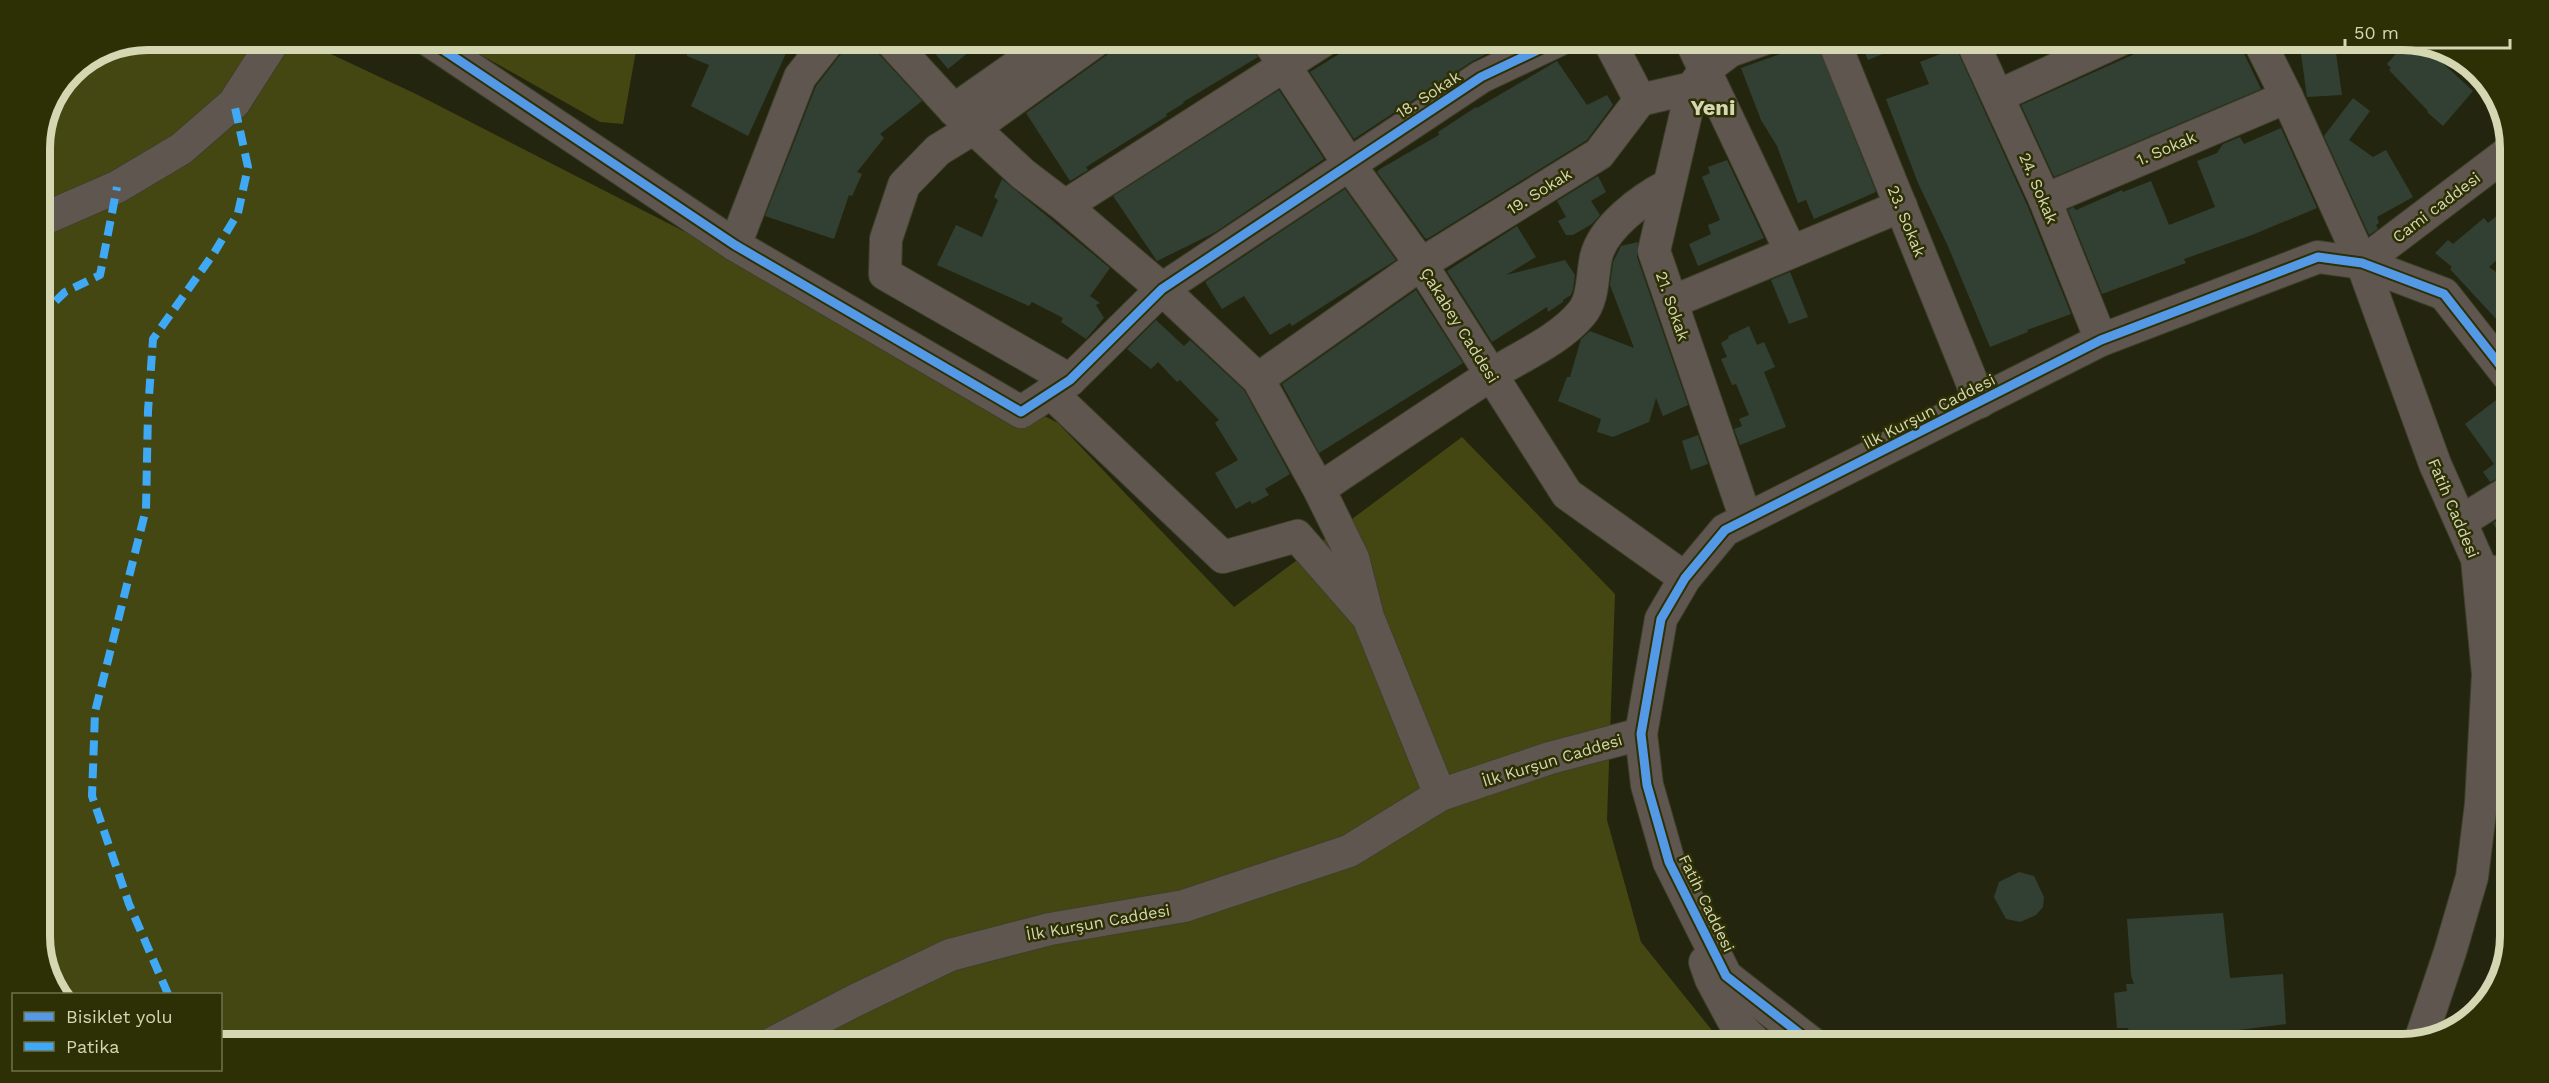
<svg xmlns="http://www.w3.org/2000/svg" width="2549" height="1083" viewBox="0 0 2549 1083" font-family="'Work Sans',sans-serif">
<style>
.green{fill:#444711}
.building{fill:#314032}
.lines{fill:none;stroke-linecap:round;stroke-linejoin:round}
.minor-casing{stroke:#3e402a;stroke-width:34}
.minor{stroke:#5f574f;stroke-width:32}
.quiet{stroke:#3fa9f5;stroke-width:8;stroke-dasharray:15 8;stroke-linecap:butt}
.cycleway-casing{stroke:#2d2f04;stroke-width:13}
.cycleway{stroke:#5399e6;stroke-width:9}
.labels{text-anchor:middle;stroke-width:5;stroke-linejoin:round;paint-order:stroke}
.street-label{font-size:16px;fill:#d4d7b2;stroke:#2d2f04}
.district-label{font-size:22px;font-weight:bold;fill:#d4d7b2;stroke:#2d2f04}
.rim{fill:none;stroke:#d4d7b2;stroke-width:8}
</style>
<rect width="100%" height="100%" fill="#24250e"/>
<g class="green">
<polygon points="148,39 299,39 418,95 1058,423 1234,607 1462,437 1615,594 1607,820 1641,942 1723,1044 221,1044 220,994 59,994 39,943 39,141 71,71 107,47"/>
<polygon points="453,39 638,39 623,124 600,122"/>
</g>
<g class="building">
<polygon points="684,39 765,39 788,49 748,136 691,106 709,65 687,56"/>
<polygon points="848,39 872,39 876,51 922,101 880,134 884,138 857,172 862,174 852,196 849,195 834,239 765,216 816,86 844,50"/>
<polygon points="947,39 985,39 948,69 933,51"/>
<polygon points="1118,39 1249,39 1258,57 1183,102 1184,103 1166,114 1167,116 1086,167 1088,170 1070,181 1026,113 1108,54"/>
<polygon points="1345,39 1515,39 1471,62 1354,139 1310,72 1352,46"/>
<polygon points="1859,39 1919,39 1868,60"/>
<polygon points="2168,39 2237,39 2261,89 2054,177 2021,105"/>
<polygon points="2334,39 2342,95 2307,97 2300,47 2310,46 2309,43"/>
<polygon points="2408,40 2421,43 2473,91 2443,126 2427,112 2428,111 2389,70 2391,68 2387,64"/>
<polygon points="1816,41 1876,192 1814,219 1806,200 1798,203 1777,146 1761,120 1741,68"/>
<polygon points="1956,48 2028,207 2071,314 2027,330 2028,332 1990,347 1947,244 1918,183 1886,99 1929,84 1920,62"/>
<polygon points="1557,61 1587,105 1607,95 1613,105 1587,140 1427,239 1425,238 1377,172 1380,169 1439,135 1438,132 1476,107 1477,108"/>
<polygon points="1279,90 1324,159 1214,233 1157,261 1113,196"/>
<polygon points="2353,98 2370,111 2349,140 2373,157 2386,150 2413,197 2377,217 2379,223 2376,225 2378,229 2369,235 2324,136"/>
<polygon points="2281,128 2317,208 2252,235 2184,259 2186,263 2102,294 2068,210 2073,207 2076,210 2122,190 2123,192 2151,181 2169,225 2215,207 2197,161 2217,153 2223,144 2240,137 2244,144"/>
<polygon points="1727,160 1764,238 1698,266 1689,244 1711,234 1708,225 1720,220 1702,177 1710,173 1708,167"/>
<polygon points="1598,176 1606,192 1591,201 1600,215 1592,224 1573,235 1566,235 1558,221 1566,217 1557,201"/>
<polygon points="1002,179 1110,268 1090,296 1100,303 1096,305 1104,318 1086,339 1061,322 1063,318 1032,302 1029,306 937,265 956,225 982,237 998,200 994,197"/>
<polygon points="1345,189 1396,260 1292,326 1290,323 1270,335 1244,296 1222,309 1205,282"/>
<polygon points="2510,205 2510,248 2489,267 2510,282 2510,334 2450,269 2452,267 2435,253 2448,240 2453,244 2484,218 2488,223"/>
<polygon points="1517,226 1536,257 1506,275 1565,260 1575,275 1573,290 1571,295 1563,300 1563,302 1548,312 1547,307 1492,342 1447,271"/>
<polygon points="1638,242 1637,257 1688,405 1663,416 1656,398 1649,422 1613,437 1597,432 1601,419 1558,401 1567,377 1570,377 1581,339 1590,331 1634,348 1610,285 1613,262 1621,246"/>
<polygon points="1790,272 1808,317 1789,324 1771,280"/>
<polygon points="1416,290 1463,363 1319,453 1282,384"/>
<polygon points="1156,320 1184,346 1190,340 1244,390 1290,474 1265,489 1269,495 1252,504 1250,501 1236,509 1215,473 1238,460 1215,423 1219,420 1180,380 1177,382 1158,362 1151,369 1127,349"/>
<polygon points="1749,326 1757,345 1764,342 1775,367 1764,372 1786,427 1740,445 1734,429 1742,426 1739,419 1749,415 1736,384 1732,385 1721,359 1727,357 1721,343 1729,338 1728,336"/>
<polygon points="2496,400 2510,415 2510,473 2490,482 2483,472 2494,464 2465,424"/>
<polygon points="1698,435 1708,464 1691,470 1682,441"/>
<polygon points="2510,512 2510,553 2493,523"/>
<polygon points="2019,872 2034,876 2044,897 2043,907 2036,915 2020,922 2006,919 1994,897 1999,882"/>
<polygon points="2223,913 2230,978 2283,974 2286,1024 2207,1034 2207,1044 2163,1044 2162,1033 2137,1034 2137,1031 2129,1031 2128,1028 2117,1028 2114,993 2127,991 2126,984 2134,984 2131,975 2127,919"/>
</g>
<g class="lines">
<defs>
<g id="minor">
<polyline points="427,39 735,245 1021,412 1070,380 1162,289 1481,77 1561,39"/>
<polyline points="889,39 954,110 1023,174 1065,206 1162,289 1258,379 1319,489 1353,558 1368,617 1440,795"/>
<polyline points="1267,39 1349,164 1421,264 1567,494 1685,578"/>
<polyline points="1608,39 1640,100"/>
<polyline points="1690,39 1791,252"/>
<polyline points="1833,39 1980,402"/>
<polyline points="1971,39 2045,200 2101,340"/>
<polyline points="2258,39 2287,97 2362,263 2435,464 2477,559 2488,674 2481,804 2472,877 2450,952 2421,1038"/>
<polyline points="1692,88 1654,251 1746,519"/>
<polyline points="1998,96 2122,39"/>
<polyline points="1640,100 1692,88 1706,69 1730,51 1764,39"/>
<polyline points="954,110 1055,39"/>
<polyline points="2045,200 2287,97"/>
<polyline points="1065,206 1326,39"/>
<polyline points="39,221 117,187 181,149 234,103 275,39"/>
<polyline points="735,245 800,77 830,39"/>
<polyline points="2362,263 2510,151"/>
<polyline points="1672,302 1901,206"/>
<polyline points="1258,379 1421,264 1599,154 1640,100"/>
<polyline points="1070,380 885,274 886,239 904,185 938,150 974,128 1098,39"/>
<polyline points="1050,392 1223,557 1297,536 1365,614"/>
<path d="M1319,489c57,-38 114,-77 172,-114 30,-19 67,-34 90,-61 13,-15 11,-39 15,-57 7,-30 47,-59 73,-72"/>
<polyline points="2465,519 2510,491"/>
<polyline points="2490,571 2510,627"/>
<polyline points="1705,962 1711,979 1733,1020 1757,1044"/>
<polyline points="771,1044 856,1000 950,955 1050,929 1184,906 1349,851 1440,795 1550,758 1641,734"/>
<polyline points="1813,1044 1726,976 1669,862 1647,785 1641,734 1661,619 1685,578 1725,530 2101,340 2318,257 2362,263 2444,294 2510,378"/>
</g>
</defs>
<use href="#minor" class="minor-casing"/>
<use href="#minor" class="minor"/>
<g class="quiet">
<polyline points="39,317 65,292 100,275 117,187"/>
<polyline points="168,994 129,904 92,796 95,712 146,509 148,411 153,339 214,253 238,213 248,167 234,103"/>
</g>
<defs>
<g id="cycleway">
<polyline points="427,39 735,245 1021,412 1070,380 1162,289 1481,77 1561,39"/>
<polyline points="1813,1044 1726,976 1669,862 1647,785 1641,734 1661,619 1685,578 1725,530 2101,340 2318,257 2362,263 2444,294 2510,378"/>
</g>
</defs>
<use href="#cycleway" class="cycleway-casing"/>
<use href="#cycleway" class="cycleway"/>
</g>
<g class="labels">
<g class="street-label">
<text transform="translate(1428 94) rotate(-33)" y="6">18. Sokak</text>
<text transform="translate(2166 148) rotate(-23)" y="6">1. Sokak</text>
<text transform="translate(2039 188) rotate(67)" y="6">24. Sokak</text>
<text transform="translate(1539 191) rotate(-32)" y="6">19. Sokak</text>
<text transform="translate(2436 207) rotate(-37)" y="6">Cami caddesi</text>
<text transform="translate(1907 221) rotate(68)" y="6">23. Sokak</text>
<text transform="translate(1673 306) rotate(71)" y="6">21. Sokak</text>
<text transform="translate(1460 325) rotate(58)" y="6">Çakabey Caddesi</text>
<text transform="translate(1929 411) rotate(-27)" y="6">İlk Kurşun Caddesi</text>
<text transform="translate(2454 508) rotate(67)" y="6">Fatih Caddesi</text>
<text transform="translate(1552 760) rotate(-17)" y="6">İlk Kurşun Caddesi</text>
<text transform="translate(1707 903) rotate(64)" y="6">Fatih Caddesi</text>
<text transform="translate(1098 922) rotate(-10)" y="6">İlk Kurşun Caddesi</text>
</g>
<g class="district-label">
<text x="1713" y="115">Yeni</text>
</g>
</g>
<path d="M0 0H2549V1083H0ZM148 50H2402A98 98 0 0 1 2500 148V936A98 98 0 0 1 2402 1034H148A98 98 0 0 1 50 936V148A98 98 0 0 1 148 50Z" fill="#2d2f04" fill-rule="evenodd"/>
<path class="rim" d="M148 50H2402A98 98 0 0 1 2500 148V936A98 98 0 0 1 2402 1034H148A98 98 0 0 1 50 936V148A98 98 0 0 1 148 50Z"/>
<rect x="12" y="993" width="210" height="78" fill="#2d2f04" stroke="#70724a" stroke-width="1.5"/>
<rect x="24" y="1012" width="30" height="9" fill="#5399e6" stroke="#70724a" stroke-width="1.5"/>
<text x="66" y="1023" font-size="18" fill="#d4d7b2">Bisiklet yolu</text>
<rect x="24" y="1042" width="30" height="9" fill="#3fa9f5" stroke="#70724a" stroke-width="1.5"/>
<text x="66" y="1053" font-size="18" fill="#d4d7b2">Patika</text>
<path d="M2345 39v9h165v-9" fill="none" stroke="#d4d7b2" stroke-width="3"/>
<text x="2354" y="39" font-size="18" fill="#d4d7b2" stroke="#2d2f04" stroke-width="4.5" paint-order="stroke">50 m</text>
</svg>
